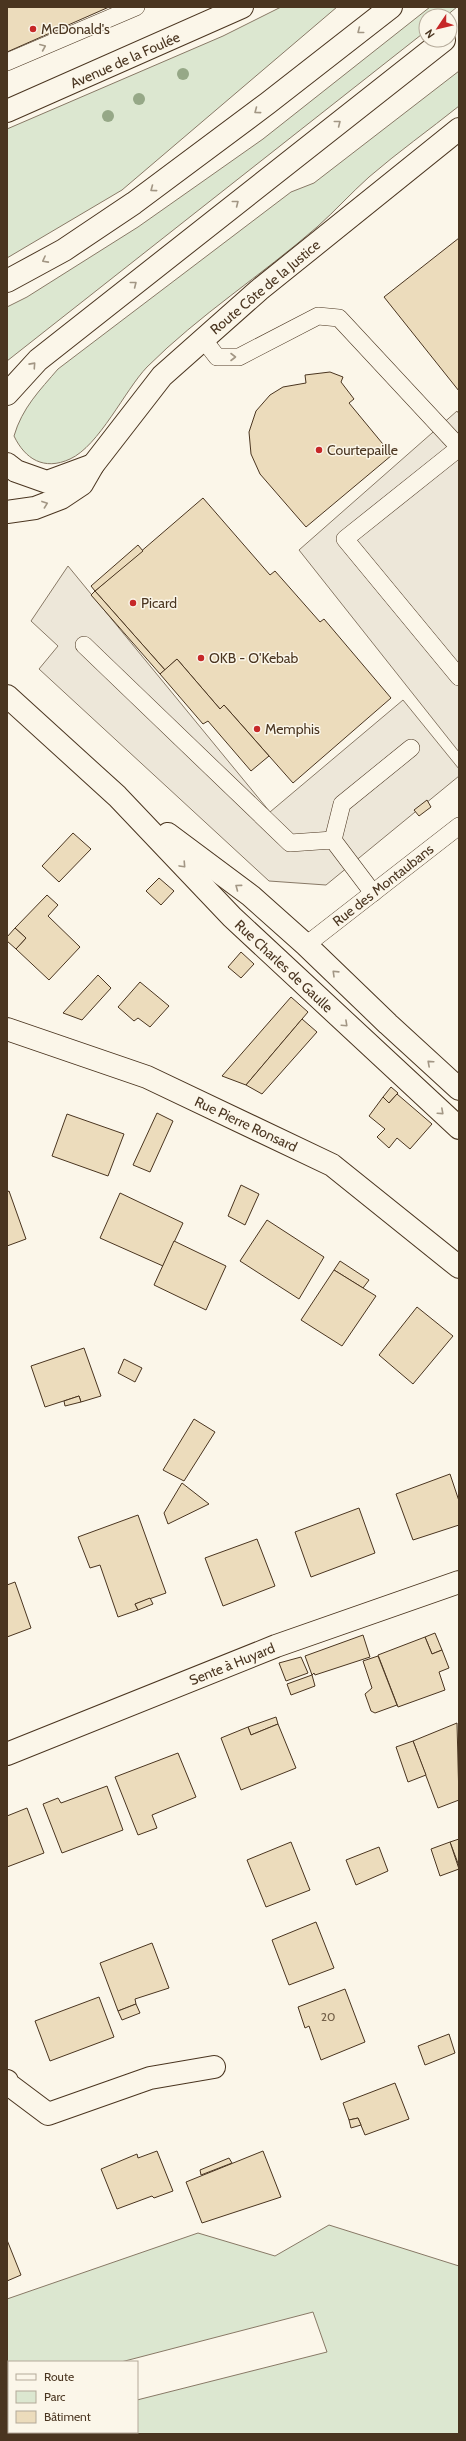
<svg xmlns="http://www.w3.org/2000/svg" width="466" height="2441" viewBox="0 0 466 2441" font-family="Cabin,sans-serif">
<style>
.green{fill:#dce7d0;stroke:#887966}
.parking{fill:#ede7d9;stroke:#887966}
.building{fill:#ecdcbc;stroke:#4a3520}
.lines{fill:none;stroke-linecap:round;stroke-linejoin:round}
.service-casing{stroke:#4a3520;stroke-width:18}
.minor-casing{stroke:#4a3520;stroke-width:24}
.tertiary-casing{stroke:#4a3520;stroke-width:24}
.trunk-casing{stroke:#4a3520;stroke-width:24}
.service{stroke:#fbf6e9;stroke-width:17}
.minor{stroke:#fbf6e9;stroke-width:22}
.tertiary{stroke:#fbf6e9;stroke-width:22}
.trunk{stroke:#fbf6e9;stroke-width:22}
.tree{fill:#96a887}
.oneway{stroke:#a29684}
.poi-dot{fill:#c62828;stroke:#fbf6e9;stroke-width:1.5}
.labels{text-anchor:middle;stroke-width:3;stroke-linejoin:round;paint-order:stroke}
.number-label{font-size:12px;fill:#725f47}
.poi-label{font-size:14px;fill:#4a3520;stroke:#fbf6e9;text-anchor:start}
.street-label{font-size:14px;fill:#4a3520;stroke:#fbf6e9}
</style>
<rect width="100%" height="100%" fill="#fbf6e9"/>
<g class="green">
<polygon points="281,7 337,7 122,190 7,258 7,129 223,36"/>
<polygon points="430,7 457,7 446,16 426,16 426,31 7,361 7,307 27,297 138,227 263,139"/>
<path d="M459,71v35c-30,24 -61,46 -90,71 -18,16 -34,34 -52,50 -55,48 -118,88 -170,140 -22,23 -48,79 -77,92 -26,12 -45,0 -56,-23 8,-28 26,-46 44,-67l233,-177 23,-9z"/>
<polygon points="329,2225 459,2266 459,2434 7,2434 9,2432 137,2432 137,2400 327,2352 313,2312 121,2362 9,2362 9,2391 7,2392 7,2299 198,2233 275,2256"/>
</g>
<g class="parking">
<polygon points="457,411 459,414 459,752 299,550"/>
<polygon points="68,566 270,812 403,700 459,769 459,776 326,885 269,881 39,669 58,646 31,621"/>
</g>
<g class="building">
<polygon points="7,7 109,7 7,52"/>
<polygon points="459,238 459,391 384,297"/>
<polygon points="330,372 343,377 341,382 354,399 349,403 392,455 306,527 260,474 251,454 249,432 256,411 270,395 283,387 306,383 305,375"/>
<polygon points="203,498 270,575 275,571 320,622 324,619 391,698 293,783 224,705 220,709 177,659 165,670 95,591"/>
<polygon points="138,545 143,551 95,591 91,586"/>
<polygon points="95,591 165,670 160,674 91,595"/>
<polygon points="177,659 220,709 224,705 269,756 251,771 208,721 203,724 160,674"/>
<polygon points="427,800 431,807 419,816 414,810"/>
<polygon points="73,833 91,849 59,882 42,866"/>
<polygon points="159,878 174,891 161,905 146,891"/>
<polygon points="47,895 58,905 48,916 80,947 49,980 16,949 26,938 15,928"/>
<polygon points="15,928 26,938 16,949 7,941 7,937"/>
<polygon points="241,952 254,964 241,978 228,967"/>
<polygon points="98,975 111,988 82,1020 63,1013"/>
<polygon points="140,982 169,1006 150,1027 138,1018 134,1021 118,1007"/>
<polygon points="291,997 308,1012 246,1085 222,1076"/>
<polygon points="302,1019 317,1032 262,1094 246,1085"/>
<polygon points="391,1087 398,1093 389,1103 383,1097"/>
<polygon points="397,1094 432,1124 410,1149 397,1138 389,1148 377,1137 385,1129 369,1116 383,1097 389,1103"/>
<polygon points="157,1113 173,1121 150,1172 133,1165"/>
<polygon points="67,1114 124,1134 108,1176 52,1156"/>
<polygon points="241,1185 259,1194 245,1225 228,1216"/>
<polygon points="9,1191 26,1239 7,1246 7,1192"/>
<polygon points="120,1193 183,1223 163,1266 100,1238"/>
<polygon points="267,1220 324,1257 299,1299 240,1261"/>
<polygon points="174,1241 226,1266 206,1310 154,1285"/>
<polygon points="340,1261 369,1280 363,1288 334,1270"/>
<polygon points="334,1270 376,1296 342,1346 301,1320"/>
<polygon points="417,1307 453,1336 413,1384 379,1355"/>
<polygon points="84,1348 101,1396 81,1402 79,1396 45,1407 31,1366"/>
<polygon points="124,1359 142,1368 135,1382 118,1373"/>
<polygon points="79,1396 81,1402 65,1406 64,1401"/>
<polygon points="194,1419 215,1432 184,1481 163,1470"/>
<polygon points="450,1474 459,1501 459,1525 413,1540 396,1494"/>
<polygon points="182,1483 209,1504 168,1524 164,1513"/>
<polygon points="359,1508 375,1553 311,1577 295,1532"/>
<polygon points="138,1515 166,1593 135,1604 138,1610 118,1617 100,1565 90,1568 78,1537"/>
<polygon points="257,1539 275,1586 223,1606 205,1558"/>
<polygon points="15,1582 31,1628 7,1637 7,1585"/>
<polygon points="150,1598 153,1604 138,1610 135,1604"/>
<polygon points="435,1633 442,1650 432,1654 425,1637"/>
<polygon points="363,1635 370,1657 315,1675 314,1673 312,1675 305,1656"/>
<polygon points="425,1637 432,1654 442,1650 449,1668 439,1672 445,1690 398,1707 378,1655"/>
<polygon points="378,1656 397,1705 375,1713 371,1711 365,1694 372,1688 363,1661"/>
<polygon points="301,1657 308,1673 286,1681 279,1663"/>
<polygon points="312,1675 315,1686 291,1695 287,1684"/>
<polygon points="276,1717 278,1724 251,1735 248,1727"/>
<polygon points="457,1723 459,1800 438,1808 413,1741"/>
<polygon points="278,1724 296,1768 241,1790 221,1738 248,1727 251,1735"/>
<polygon points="413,1741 426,1775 408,1782 396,1747"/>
<polygon points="178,1753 196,1797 152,1815 157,1828 138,1835 115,1777"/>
<polygon points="107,1786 123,1830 62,1853 43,1804 58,1798 61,1803"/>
<polygon points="27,1808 44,1853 7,1867 7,1816"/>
<polygon points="459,1839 459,1866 450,1842"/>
<polygon points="291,1842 310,1890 266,1907 247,1860"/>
<polygon points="450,1842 459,1869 440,1876 431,1849"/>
<polygon points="379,1847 388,1871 356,1885 346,1860"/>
<polygon points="316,1922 334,1968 289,1985 272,1940"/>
<polygon points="152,1943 169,1988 135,1999 136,2004 118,2011 100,1963"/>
<polygon points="345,1989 365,2042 321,2060 309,2026 305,2028 298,2007"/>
<polygon points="99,1997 114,2037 50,2061 35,2021"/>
<polygon points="136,2004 140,2013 122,2020 118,2011"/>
<polygon points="449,2034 455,2053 425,2065 418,2046"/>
<polygon points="395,2083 409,2119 365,2135 358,2118 349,2120 343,2103"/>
<polygon points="358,2118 361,2125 351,2128 349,2120"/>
<polygon points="157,2151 173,2191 154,2198 152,2196 117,2209 101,2169 137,2154 138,2158"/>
<polygon points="263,2151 281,2197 202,2223 186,2182"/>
<polygon points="229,2158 232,2163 201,2175 200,2170"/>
<polygon points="7,2240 21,2275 7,2281"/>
</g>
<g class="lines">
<defs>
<g id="service">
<polyline points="7,62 136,7"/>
<polyline points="203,339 217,357 239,357 318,316 339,318 459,447"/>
<polyline points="459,448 345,539 459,677"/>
<polyline points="84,645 290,843 333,840 373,893"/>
<polyline points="333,840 342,804 411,748"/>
<polyline points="306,945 459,826"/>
</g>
<g id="minor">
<polyline points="7,111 242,7"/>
<polyline points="7,1029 147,1077 332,1165 459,1267"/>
<polyline points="7,1754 276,1646 459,1582"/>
<polyline points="7,2081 8,2084 48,2114 150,2078 214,2067"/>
</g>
<g id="tertiary">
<polyline points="7,464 16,471 47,482 93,465"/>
<polyline points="7,512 35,508 61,498 82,484 93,465 162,376 259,290 459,129"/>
<polyline points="7,696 117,796 232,917 459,1128"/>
<polyline points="168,834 251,896 306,945 388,1024 459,1089"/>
</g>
<g id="trunk">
<polyline points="7,281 64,250 134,203 268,103 391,7"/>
<polyline points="7,394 38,360 444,40"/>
</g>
</defs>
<use href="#service" class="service-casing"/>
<use href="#minor" class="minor-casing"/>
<use href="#tertiary" class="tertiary-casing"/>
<use href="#trunk" class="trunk-casing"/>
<use href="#service" class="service"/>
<use href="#minor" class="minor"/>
<use href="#tertiary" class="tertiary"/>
<use href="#trunk" class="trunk"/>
</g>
<g class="tree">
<circle cx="183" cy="74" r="6"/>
<circle cx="139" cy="99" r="6"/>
<circle cx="108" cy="116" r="6"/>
</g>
<defs><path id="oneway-chevron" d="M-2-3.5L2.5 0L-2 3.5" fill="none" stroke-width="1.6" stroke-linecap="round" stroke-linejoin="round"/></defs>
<g class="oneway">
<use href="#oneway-chevron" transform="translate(360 31) rotate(142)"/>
<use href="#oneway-chevron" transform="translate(43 47) rotate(-23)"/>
<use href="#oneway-chevron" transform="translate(257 111) rotate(143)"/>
<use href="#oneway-chevron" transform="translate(338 123) rotate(-38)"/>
<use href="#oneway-chevron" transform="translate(153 189) rotate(143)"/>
<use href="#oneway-chevron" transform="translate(236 203) rotate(-38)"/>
<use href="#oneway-chevron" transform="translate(45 260) rotate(152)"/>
<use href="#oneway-chevron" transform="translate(134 284) rotate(-38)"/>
<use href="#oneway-chevron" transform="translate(233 357)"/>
<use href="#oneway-chevron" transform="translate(33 365) rotate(-48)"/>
<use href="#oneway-chevron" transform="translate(45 504) rotate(-20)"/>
<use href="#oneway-chevron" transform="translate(183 865) rotate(47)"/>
<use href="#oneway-chevron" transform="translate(238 887) rotate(-143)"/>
<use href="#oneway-chevron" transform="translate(335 973) rotate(-136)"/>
<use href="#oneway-chevron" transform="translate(345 1024) rotate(43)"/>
<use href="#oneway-chevron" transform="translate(430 1063) rotate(-138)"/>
<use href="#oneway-chevron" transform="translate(441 1112) rotate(42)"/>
</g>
<g class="poi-dot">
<circle cx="33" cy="29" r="4"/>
<circle cx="319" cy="450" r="4"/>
<circle cx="133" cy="603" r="4"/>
<circle cx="201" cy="658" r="4"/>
<circle cx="257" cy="729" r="4"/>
</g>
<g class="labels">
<g class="number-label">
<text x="328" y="2021">20</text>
</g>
<g class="poi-label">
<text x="41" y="34">McDonald's</text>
<text x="327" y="455">Courtepaille</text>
<text x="141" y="608">Picard</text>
<text x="209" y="663">OKB - O'Kebab</text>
<text x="265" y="734">Memphis</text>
</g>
<g class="street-label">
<text transform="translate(125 60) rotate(-24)" y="5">Avenue de la Foulée</text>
<text transform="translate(265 287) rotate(-40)" y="5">Route Côte de la Justice</text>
<text transform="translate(383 885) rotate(-38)" y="5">Rue des Montaubans</text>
<text transform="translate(284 966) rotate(43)" y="5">Rue Charles de Gaulle</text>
<text transform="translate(246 1124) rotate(25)" y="5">Rue Pierre Ronsard</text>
<text transform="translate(232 1664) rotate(-22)" y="5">Sente à Huyard</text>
</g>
</g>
<rect width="466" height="2441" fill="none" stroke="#4a3520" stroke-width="16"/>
<rect x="8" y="2361" width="130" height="72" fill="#fbf6e9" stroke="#b4a999"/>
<rect x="16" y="2374" width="20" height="6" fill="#fbf6e9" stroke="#b4a999"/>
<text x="44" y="2381" font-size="12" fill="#4a3520">Route</text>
<rect x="16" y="2391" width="20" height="12" fill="#dce7d0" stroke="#b4a999"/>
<text x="44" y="2401" font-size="12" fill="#4a3520">Parc</text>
<rect x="16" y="2411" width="20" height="12" fill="#ecdcbc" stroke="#b4a999"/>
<text x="44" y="2421" font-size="12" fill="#4a3520">Bâtiment</text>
<g transform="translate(438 28) rotate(235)"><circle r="19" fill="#fbf6e9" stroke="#b4a999"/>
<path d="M0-3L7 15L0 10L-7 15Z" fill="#c62828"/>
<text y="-6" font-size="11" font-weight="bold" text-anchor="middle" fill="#4a3520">N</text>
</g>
</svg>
